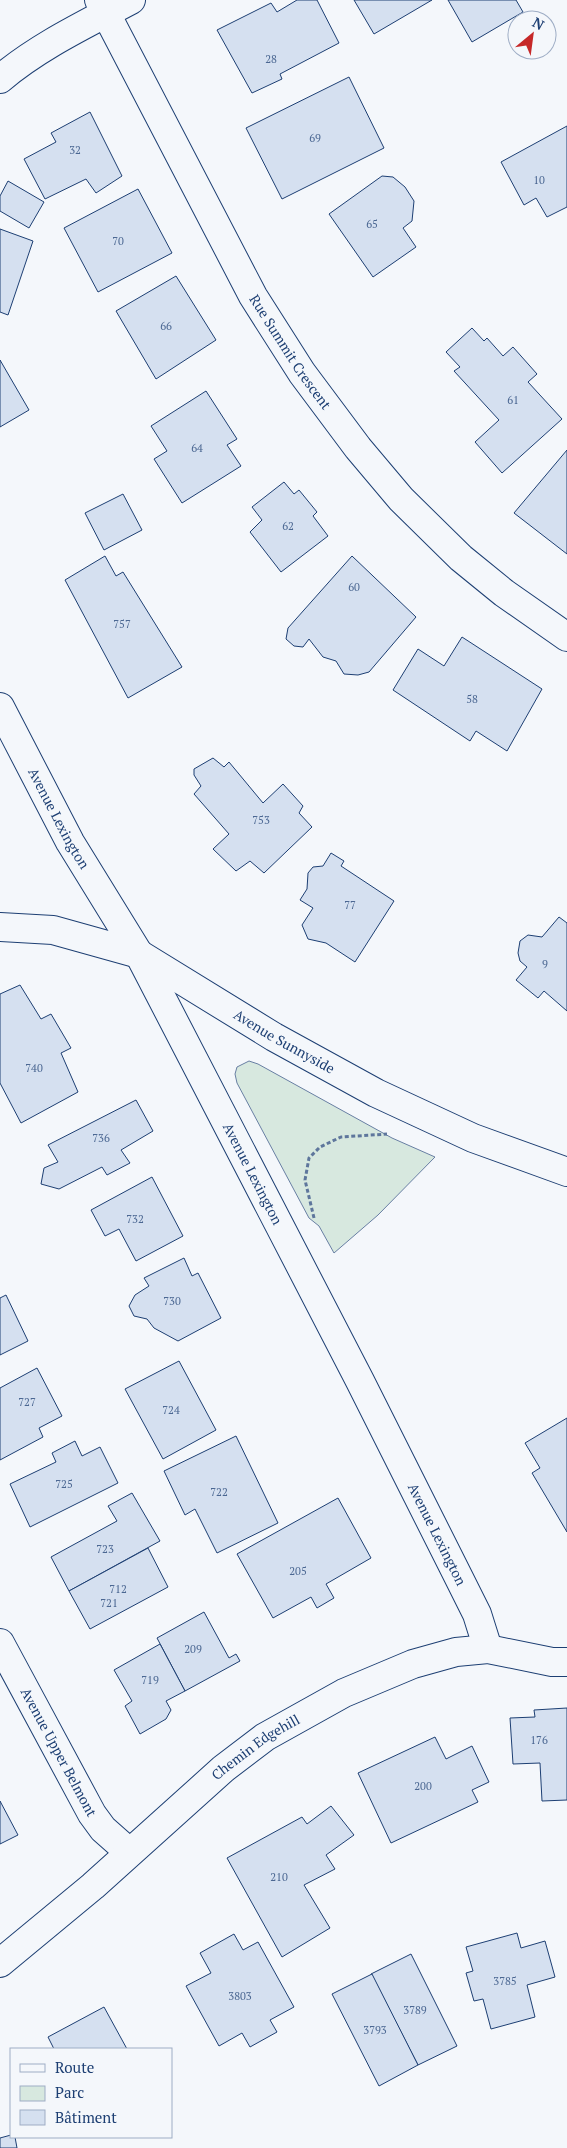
<svg xmlns="http://www.w3.org/2000/svg" width="567" height="2148" viewBox="0 0 567 2148" font-family="'PT Serif',serif">
<style>
.green{fill:#d7e8df;stroke:#687fa3}
.building{fill:#d5e0f0;stroke:#1d3f73}
.lines{fill:none;stroke-linecap:round;stroke-linejoin:round}
.minor-casing{stroke:#1d3f73;stroke-width:30}
.path{stroke:#5e769c;stroke-width:3;stroke-dasharray:4 2.5;stroke-linecap:butt}
.minor{stroke:#f4f7fb;stroke-width:28}
.labels{text-anchor:middle;stroke-width:4;stroke-linejoin:round;paint-order:stroke}
.number-label{font-size:11px;fill:#4b6792}
.street-label{font-size:14px;fill:#1d3f73;stroke:#f4f7fb}
</style>
<rect width="100%" height="100%" fill="#f4f7fb"/>
<polygon class="green" points="249,1061 258,1064 392,1138 435,1157 378,1215 334,1253 319,1226 309,1218 237,1083 235,1074 237,1067"/>
<g class="building">
<polygon points="297,0 317,0 339,43 280,74 282,79 252,93 217,30 271,3 277,12"/>
<polygon points="354,0 432,0 374,34"/>
<polygon points="448,0 516,0 523,12 472,42"/>
<polygon points="349,77 384,148 282,199 246,128"/>
<polygon points="90,112 122,176 96,193 86,179 45,199 24,159 56,142 51,133"/>
<polygon points="567,126 567,207 547,217 536,198 524,205 501,162"/>
<polygon points="382,176 393,177 405,187 414,201 412,221 403,228 416,247 373,277 329,214"/>
<polygon points="8,181 44,202 29,228 0,211 0,196"/>
<polygon points="138,189 172,253 98,292 64,228"/>
<polygon points="0,229 33,241 8,315 0,312"/>
<polygon points="176,276 216,340 156,379 116,311"/>
<polygon points="472,328 484,341 487,338 503,356 513,347 537,374 528,382 562,419 502,473 475,442 499,420 454,371 460,367 446,352"/>
<polygon points="0,360 29,410 0,427"/>
<polygon points="206,391 237,439 227,445 241,466 182,503 154,459 167,451 151,426"/>
<polygon points="567,450 567,554 514,513"/>
<polygon points="284,482 294,494 299,490 317,512 313,516 328,536 281,572 250,532 262,520 252,507"/>
<polygon points="123,494 142,530 104,550 85,513"/>
<polygon points="105,556 116,576 123,572 182,667 128,698 65,580"/>
<polygon points="352,556 416,617 369,672 358,675 344,674 336,661 323,657 309,639 303,647 294,646 286,639 288,628"/>
<polygon points="462,637 542,689 507,751 476,731 470,741 393,690 418,649 444,666"/>
<polygon points="213,758 224,767 229,762 263,803 283,784 303,806 299,813 312,827 264,873 250,861 236,871 213,849 229,834 194,794 201,786 194,775 194,769"/>
<polygon points="331,853 344,861 341,866 394,901 355,962 326,943 308,939 302,925 313,908 300,900 307,889 308,873 313,867 323,866"/>
<polygon points="559,917 567,923 567,1011 544,991 538,998 516,980 527,967 520,961 518,953 520,941 528,935 542,937"/>
<polygon points="20,985 41,1019 51,1014 71,1048 61,1053 78,1092 21,1123 0,1083 0,994"/>
<polygon points="136,1100 153,1131 121,1150 130,1163 107,1175 102,1167 59,1189 41,1184 44,1168 58,1162 48,1145"/>
<polygon points="152,1177 183,1236 136,1261 119,1229 105,1236 91,1210"/>
<polygon points="184,1258 192,1276 198,1273 221,1318 178,1341 154,1328 147,1319 134,1316 129,1306 135,1295 149,1286 144,1278"/>
<polygon points="6,1295 28,1341 0,1355 0,1298"/>
<polygon points="179,1361 216,1430 163,1459 125,1389"/>
<polygon points="37,1368 62,1416 39,1428 43,1437 0,1460 0,1388"/>
<polygon points="567,1418 567,1532 532,1473 540,1468 525,1443"/>
<polygon points="236,1436 278,1523 217,1553 195,1509 185,1515 164,1471"/>
<polygon points="75,1441 82,1456 100,1447 118,1483 30,1527 10,1484 56,1462 52,1453"/>
<polygon points="132,1493 160,1541 69,1591 51,1557 117,1521 108,1506"/>
<polygon points="338,1498 371,1558 326,1584 334,1598 317,1608 311,1597 273,1618 237,1554"/>
<polygon points="148,1548 168,1587 90,1629 69,1591"/>
<polygon points="204,1612 229,1658 236,1654 240,1661 185,1691 157,1638"/>
<polygon points="160,1644 185,1691 166,1701 171,1710 166,1719 140,1734 125,1706 132,1701 114,1670"/>
<polygon points="567,1708 567,1800 542,1801 540,1763 513,1764 510,1718 535,1717 534,1710"/>
<polygon points="435,1737 446,1759 472,1746 489,1782 472,1790 478,1802 391,1843 358,1773"/>
<polygon points="0,1801 18,1835 0,1844"/>
<polygon points="331,1806 354,1835 326,1855 335,1869 304,1885 330,1928 282,1957 227,1858 302,1817 307,1824"/>
<polygon points="517,1933 521,1948 545,1941 555,1977 527,1985 535,2017 491,2029 483,1999 474,2001 466,1973 473,1971 466,1947"/>
<polygon points="234,1934 243,1950 258,1942 294,2007 270,2020 277,2032 250,2047 242,2033 219,2046 186,1986 211,1973 200,1953"/>
<polygon points="411,1954 457,2046 418,2065 371,1974"/>
<polygon points="372,1974 418,2065 379,2086 332,1994"/>
<polygon points="104,2007 127,2049 54,2049 48,2037"/>
<polygon points="11,2135 11,2137 15,2137 17,2148 0,2148 0,2138"/>
</g>
<g class="lines">
<defs>
<g id="minor">
<path id="s1" d="M99,0l154,296 49,77 56,75 43,51 60,59 43,35 63,44"/>
<path d="M0,79c39,-33 86,-55 131,-79"/>
<path id="s2" d="M0,707l70,135 69,112 221,427 99,197 18,36 11,35"/>
<path id="s3" d="M0,927l53,3 86,24 135,83 102,56 97,45 94,34"/>
<path id="s4" d="M0,1643l92,171 11,15 26,23"/>
<path id="s5" d="M0,1963l93,-77 130,-117 42,-32 79,-44 69,-29 43,-12 32,-3 64,13h15"/>
</g>
</defs>
<use href="#minor" class="minor-casing"/>
<polyline class="path" points="314,1218 305,1180 309,1158 320,1147 341,1137 387,1134"/>
<use href="#minor" class="minor"/>
</g>
<g class="labels">
<g class="number-label">
<text x="271" y="63">28</text>
<text x="315" y="142">69</text>
<text x="75" y="154">32</text>
<text x="539" y="184">10</text>
<text x="372" y="228">65</text>
<text x="118" y="245">70</text>
<text x="166" y="330">66</text>
<text x="513" y="404">61</text>
<text x="197" y="452">64</text>
<text x="288" y="530">62</text>
<text x="354" y="591">60</text>
<text x="122" y="628">757</text>
<text x="472" y="703">58</text>
<text x="261" y="824">753</text>
<text x="350" y="909">77</text>
<text x="545" y="968">9</text>
<text x="34" y="1072">740</text>
<text x="101" y="1142">736</text>
<text x="135" y="1223">732</text>
<text x="172" y="1305">730</text>
<text x="27" y="1406">727</text>
<text x="171" y="1414">724</text>
<text x="64" y="1488">725</text>
<text x="219" y="1496">722</text>
<text x="105" y="1553">723</text>
<text x="298" y="1575">205</text>
<text x="118" y="1593">712</text>
<text x="109" y="1607">721</text>
<text x="193" y="1653">209</text>
<text x="150" y="1684">719</text>
<text x="539" y="1744">176</text>
<text x="423" y="1790">200</text>
<text x="279" y="1881">210</text>
<text x="505" y="1985">3785</text>
<text x="240" y="2000">3803</text>
<text x="415" y="2014">3789</text>
<text x="375" y="2034">3793</text>
</g>
<g class="street-label">
<text dy="5" stroke="none"><textPath href="#s1" startOffset="401">Rue Summit Crescent</textPath></text>
<text dy="5" stroke="none"><textPath href="#s2" startOffset="126">Avenue Lexington</textPath></text>
<text dy="5" stroke="none"><textPath href="#s3" startOffset="312">Avenue Sunnyside</textPath></text>
<text dy="5" stroke="none"><textPath href="#s2" startOffset="531">Avenue Lexington</textPath></text>
<text dy="5" stroke="none"><textPath href="#s2" startOffset="936">Avenue Lexington</textPath></text>
<text dy="5" stroke="none"><textPath href="#s5" startOffset="335">Chemin Edgehill</textPath></text>
<text dy="5" stroke="none"><textPath href="#s4" startOffset="124">Avenue Upper Belmont</textPath></text>
</g>
</g>
<rect x="10" y="2048" width="162" height="90" fill="#f4f7fb" stroke="#9eadc5"/>
<rect x="20" y="2064" width="25" height="8" fill="#f4f7fb" stroke="#9eadc5"/>
<text x="55" y="2073" font-size="15" fill="#1d3f73">Route</text>
<rect x="20" y="2086" width="25" height="15" fill="#d7e8df" stroke="#9eadc5"/>
<text x="55" y="2098" font-size="15" fill="#1d3f73">Parc</text>
<rect x="20" y="2110" width="25" height="15" fill="#d5e0f0" stroke="#9eadc5"/>
<text x="55" y="2123" font-size="15" fill="#1d3f73">Bâtiment</text>
<g transform="translate(532 35) rotate(29)"><circle r="24" fill="#f4f7fb" stroke="#9eadc5"/>
<path d="M0-4L9 19L0 12L-9 19Z" fill="#c62828"/>
<text y="-8" font-size="14" font-weight="bold" text-anchor="middle" fill="#1d3f73">N</text>
</g>
</svg>
